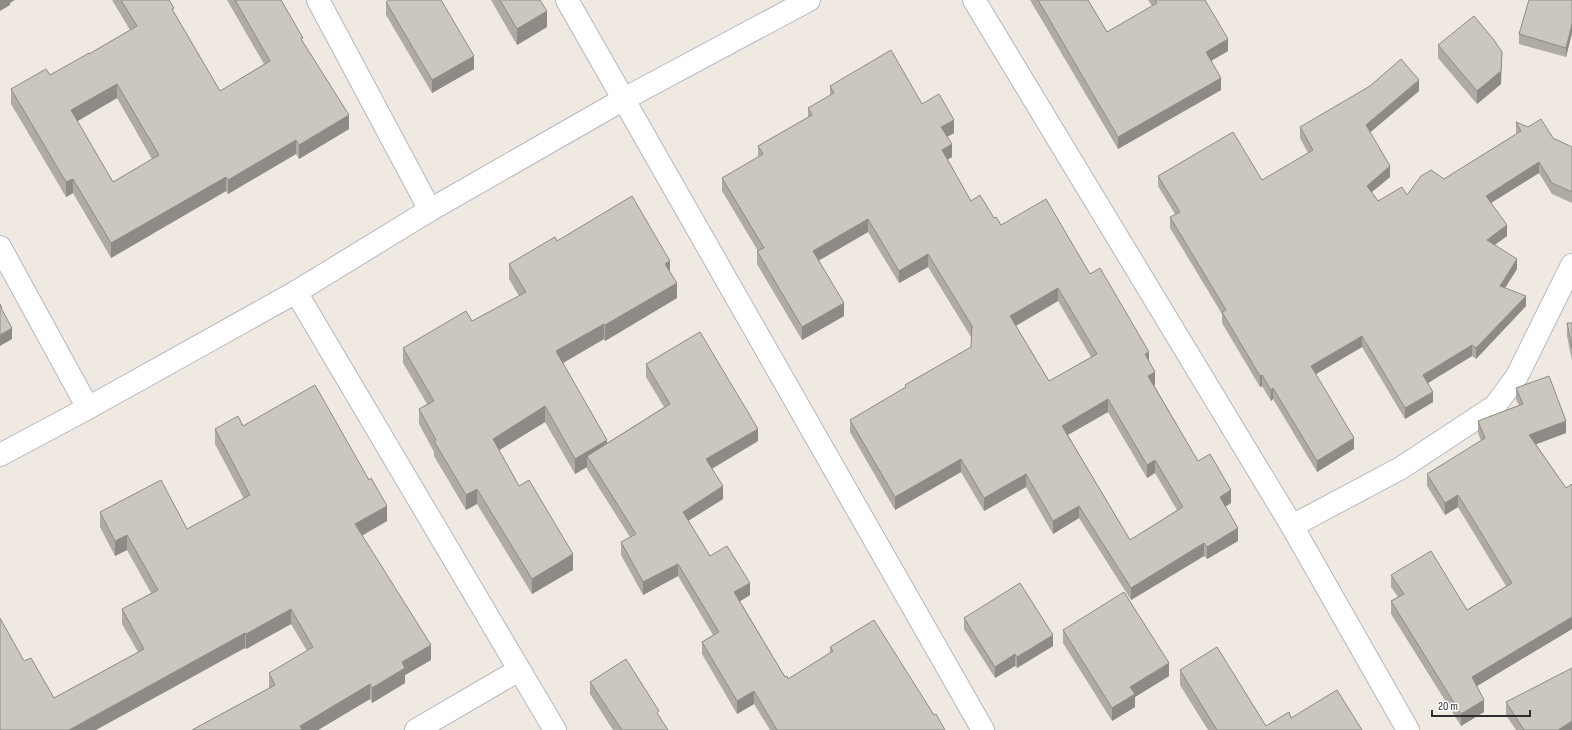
<svg xmlns="http://www.w3.org/2000/svg" width="1572" height="730" viewBox="0 0 1572 730" font-family="'Sofia Sans Condensed',sans-serif">
<style>
.lines{fill:none;stroke-linecap:round;stroke-linejoin:round}
.street-casing{stroke:#b4b7c1;stroke-width:24}
.secondary-casing{stroke:#b4b7c1;stroke-width:24}
.street{stroke:#fff;stroke-width:22}
.secondary{stroke:#fff;stroke-width:22}
.wall{fill:#afaba4;fill-rule:evenodd}
.shaded-wall{fill:#8e8b86}
.building{fill:#cbc7bf;stroke:#8e8b86;fill-rule:evenodd}
</style>
<rect width="100%" height="100%" fill="#efe9e1"/>
<g class="lines">
<defs>
<g id="street">
<polyline points="318,0 430,210"/>
<polyline points="567,0 983,730"/>
<polyline points="974,0 1292,526 1408,730"/>
<polyline points="0,247 88,408"/>
<polyline points="296,292 555,730"/>
<polyline points="1292,526 1401,468 1495,406 1517,376 1572,265"/>
<polyline points="416,730 519,670"/>
</g>
<polyline id="secondary" points="0,455 88,408 296,292 430,210 624,99 809,0"/>
</defs>
<use href="#street" class="street-casing"/>
<use href="#secondary" class="secondary-casing"/>
<use href="#street" class="street"/>
<use href="#secondary" class="secondary"/>
</g>
<g class="wall">
<path d="M112,0h57l5,13 46,78 44,-27 -37,-64h54l68,129 -50,30 -3,-5 -68,40 -2,-3 -115,67 -38,-65 -7,4 -55,-93v-15l39,-14 39,-21 41,-24zM117,98l35,61 -39,23 -36,-61z"/>
<polygon points="491,0 540,0 547,27 517,45"/>
<polygon points="1030,0 1088,0 1107,32 1152,6 1148,0 1205,0 1228,51 1211,61 1221,90 1118,149"/>
<polygon points="1572,0 1572,33 1566,57 1519,44 1519,34"/>
<polygon points="386,2 474,69 432,93 386,15"/>
<polygon points="1438,45 1501,84 1477,104 1438,58"/>
<path d="M830,86l92,18 32,29 -7,4 5,20 -5,3 24,41 23,17 7,7 89,49 59,88 6,23h-1l44,76 33,42 -6,4 13,34 -31,18 -3,-3 -73,44 -52,-82 -26,16 -27,-47 -42,24 -23,-39 -66,38 -45,-78v-12l55,-32v-3l66,-38v-10l-43,-70 -29,16 -31,-51 -49,28 25,56 -42,24 -45,-76v-13h1l-36,-60v-13l36,-21v-11l50,-29v-9l22,-12zM1058,301l33,56 -42,24 -33,-55zM1108,412l39,66 8,-5 22,37 -47,30 -62,-105z"/>
<polygon points="1419,91 1370,132 1390,177 1372,192 1378,201 1407,195 1444,179 1516,134 1516,122 1572,147 1572,203 1552,194 1539,173 1491,203 1507,236 1495,245 1517,269 1505,288 1526,306 1476,359 1472,356 1428,383 1433,402 1405,419 1362,347 1316,374 1354,449 1317,472 1273,399 1271,401 1262,386 1260,387 1222,323 1222,314 1170,228 1170,217 1175,214 1158,186 1158,176 1262,180 1308,153 1300,138 1300,127"/>
<polygon points="557,241 670,272 677,298 605,341 604,339 563,363 607,443 664,407 646,377 646,364 758,441 712,469 723,499 688,521 710,556 750,595 740,601 785,677 788,679 830,653 830,647 934,715 945,730 770,730 754,704 737,714 702,654 702,642 713,635 678,576 643,595 621,555 621,542 630,537 587,469 587,467 575,474 545,422 499,450 519,486 573,570 532,594 477,504 466,510 434,456 434,452 419,424 419,409 427,404 403,363 403,348 472,321 519,296 509,279 509,264"/>
<polygon points="1567,323 1572,323 1572,361 1567,336"/>
<polygon points="1516,388 1566,433 1536,444 1566,488 1572,484 1572,629 1477,686 1484,712 1461,726 1391,614 1391,601 1398,597 1391,587 1391,575 1467,610 1506,586 1458,507 1445,515 1427,486 1427,474 1481,441 1478,433 1478,421 1519,405 1516,400"/>
<polygon points="243,426 387,521 362,536 431,660 405,675 405,683 372,703 370,699 318,730 192,730 269,688 269,673 307,651 291,624 246,649 245,648 0,730 24,661 54,698 138,652 122,624 122,609 151,593 127,550 115,556 100,527 100,512 187,529 244,499 215,444 215,429"/>
<polygon points="964,618 1053,646 1017,668 1015,666 995,678 964,629"/>
<polygon points="1063,630 1169,676 1135,697 1135,707 1112,721 1063,643"/>
<polygon points="1180,670 1266,726 1291,718 1362,730 1208,730 1180,685"/>
<polygon points="590,682 659,716 668,730 613,730 590,694"/>
<polygon points="1506,702 1572,730 1516,730 1506,715"/>
</g>
<g class="shaded-wall">
<polygon points="0,0 15,0 10,3 10,5 0,11"/>
<polygon points="547,11 547,27 517,45 517,29"/>
<polygon points="1572,24 1572,33 1566,57 1566,48"/>
<polygon points="1228,39 1228,51 1206,64 1206,52"/>
<polygon points="1502,52 1501,84 1477,104 1477,91"/>
<polygon points="474,56 474,69 432,93 432,80"/>
<polygon points="1221,78 1221,90 1118,149 1118,137"/>
<polygon points="1419,80 1419,91 1366,136 1366,125"/>
<polygon points="117,84 117,98 71,125 71,110"/>
<polygon points="349,115 349,129 299,159 299,145"/>
<polygon points="954,120 954,133 941,140 941,127"/>
<polygon points="296,140 296,154 228,194 228,180"/>
<polygon points="952,144 952,157 942,163 942,150"/>
<polygon points="1539,162 1539,173 1486,206 1486,196"/>
<polygon points="1390,166 1390,177 1367,196 1367,186"/>
<polygon points="226,177 226,191 111,258 111,243"/>
<polygon points="73,179 73,193 66,197 66,182"/>
<polygon points="868,219 868,232 813,264 813,251"/>
<polygon points="1507,225 1507,236 1487,250 1487,240"/>
<polygon points="928,254 928,267 899,283 899,271"/>
<polygon points="1517,259 1517,269 1500,296 1500,286"/>
<polygon points="670,261 670,276 665,264"/>
<polygon points="677,283 677,298 605,341 605,325"/>
<polygon points="1058,288 1058,301 1010,329 1010,316"/>
<polygon points="1526,296 1526,306 1476,359 1476,348"/>
<polygon points="844,303 844,316 802,340 802,327"/>
<polygon points="604,324 604,339 556,367 556,351"/>
<polygon points="12,328 12,339 0,346 0,335"/>
<polygon points="1362,336 1362,347 1311,377 1311,366"/>
<polygon points="1472,345 1472,356 1423,386 1423,375"/>
<polygon points="1149,352 1149,365 1145,354"/>
<polygon points="1155,372 1155,385 1148,388 1148,376"/>
<polygon points="1262,375 1262,386 1260,387 1260,376"/>
<polygon points="1273,388 1273,399 1271,401 1271,390"/>
<polygon points="1433,392 1433,402 1405,419 1405,408"/>
<polygon points="1108,399 1108,412 1062,438 1062,426"/>
<polygon points="545,406 545,422 493,454 493,439"/>
<polygon points="1566,421 1566,433 1529,447 1529,435"/>
<polygon points="758,429 758,441 706,472 706,459"/>
<polygon points="1354,438 1354,449 1317,472 1317,461"/>
<polygon points="607,440 607,456 587,456 587,467 575,474 575,459"/>
<polygon points="961,459 961,472 895,510 895,497"/>
<polygon points="1155,460 1155,473 1147,478 1147,465"/>
<polygon points="1026,474 1026,487 984,511 984,498"/>
<polygon points="723,486 723,499 683,524 683,512"/>
<polygon points="477,489 477,504 466,510 466,495"/>
<polygon points="1231,490 1231,503 1220,510 1220,497"/>
<polygon points="1458,495 1458,507 1445,515 1445,503"/>
<polygon points="387,506 387,521 355,539 355,524"/>
<polygon points="1079,506 1079,518 1053,534 1053,521"/>
<polygon points="1238,528 1238,541 1207,559 1207,547"/>
<polygon points="127,535 127,550 115,556 115,541"/>
<polygon points="1204,543 1204,556 1131,600 1131,588"/>
<polygon points="573,554 573,570 532,594 532,579"/>
<polygon points="678,564 678,576 643,595 643,582"/>
<polygon points="750,583 750,595 734,605 734,592"/>
<polygon points="291,609 291,624 246,649 246,634"/>
<polygon points="1572,617 1572,629 1472,689 1472,677"/>
<polygon points="245,633 245,648 96,730 69,730"/>
<polygon points="1053,635 1053,646 1017,668 1017,657"/>
<polygon points="431,645 431,660 405,675 405,683 372,703 372,688 402,662"/>
<polygon points="1015,654 1015,666 995,678 995,667"/>
<polygon points="1169,663 1169,676 1135,697 1135,707 1112,721 1112,708 1130,687"/>
<polygon points="370,684 370,699 318,730 300,730 300,726"/>
<polygon points="754,691 754,704 737,714 737,701"/>
<polygon points="1484,700 1484,712 1461,726 1461,714"/>
<polygon points="1572,721 1572,730 1558,730"/>
</g>
<g class="building">
<path d="M121,0h48l5,8 -2,1 48,82 50,-30 -35,-61h46l22,38 -2,1 48,76 -50,30 -3,-5 -68,40 -2,-3 -115,66 -38,-64 -7,3 -55,-93 35,-20 4,6 39,-22v1l48,-28zM117,84l42,71 -46,27 -42,-72z"/>
<polygon points="389,0 441,0 474,56 432,80 386,2"/>
<polygon points="500,0 540,0 547,11 517,29"/>
<polygon points="1038,0 1088,0 1107,32 1157,3 1155,0 1205,0 1228,39 1206,52 1221,78 1118,137"/>
<polygon points="1529,0 1572,0 1572,24 1566,48 1519,34"/>
<polygon points="1474,16 1494,40 1502,52 1501,71 1477,91 1438,45"/>
<path d="M891,50l31,54 17,-10 15,26 -13,7 11,17 -10,6 29,51 9,-6 14,23 2,-1 5,8 45,-26 44,75 10,-6 49,84 -4,2 10,18 -7,4 50,85 12,-7 21,36 -11,7 18,31 -31,19 -3,-4 -73,45 -52,-82 -26,15 -27,-47 -42,24 -23,-39 -66,38 -45,-77 56,-33 -1,-2 66,-38 1,-21 -44,-72 -29,17 -31,-52 -55,32 31,52 -42,24 -45,-76 7,-3 -42,-70 41,-24 -5,-8 54,-31 -4,-7 26,-15 -4,-7zM1058,288l39,66 -48,27 -39,-65zM1108,399l39,66 8,-5 28,47 -53,33 -68,-114z"/>
<polygon points="1401,59 1419,80 1366,125 1390,166 1367,186 1378,201 1402,187 1407,195 1421,176 1431,170 1444,179 1521,131 1516,122 1528,127 1541,119 1553,138 1572,147 1572,192 1552,183 1539,162 1486,196 1507,225 1487,240 1517,259 1500,286 1526,296 1476,348 1472,345 1423,375 1433,392 1405,408 1362,336 1311,366 1354,438 1317,461 1273,388 1271,390 1262,375 1260,376 1222,312 1226,310 1170,217 1180,212 1158,176 1233,132 1262,180 1313,150 1300,127 1370,86"/>
<polygon points="632,196 670,261 665,264 677,283 605,325 604,324 556,351 607,440 575,459 545,406 493,439 519,486 529,480 573,554 532,579 477,489 466,495 434,441 436,440 419,409 434,401 403,348 466,311 472,321 526,292 509,264 555,237 557,241"/>
<polygon points="0,304 2,308 1,308 12,328 0,335"/>
<polygon points="1567,323 1572,323 1572,348"/>
<polygon points="700,332 758,429 706,459 723,486 683,512 710,556 727,546 750,583 734,592 785,677 787,676 788,679 833,651 830,647 874,620 934,715 936,714 945,730 777,730 754,691 737,701 702,642 719,632 678,564 643,582 621,542 636,534 587,456 670,404 646,364"/>
<polygon points="1549,376 1566,421 1529,435 1566,488 1572,484 1572,617 1472,677 1484,700 1461,714 1391,601 1404,594 1391,575 1431,551 1467,610 1512,583 1458,495 1445,503 1427,474 1485,438 1478,421 1523,404 1516,388"/>
<polygon points="315,385 369,480 371,478 387,506 355,524 431,645 402,662 405,668 372,688 370,684 300,726 302,730 192,730 275,685 269,673 313,647 291,609 246,634 245,633 69,730 0,730 0,618 24,661 31,658 54,698 144,649 122,609 158,590 127,535 115,541 100,512 161,480 187,529 250,495 215,429 238,416 243,426"/>
<polygon points="1020,583 1053,635 1017,657 1015,654 995,667 964,618"/>
<polygon points="1124,592 1169,663 1130,687 1135,694 1112,708 1063,630"/>
<polygon points="1217,647 1266,726 1289,712 1291,718 1337,690 1362,730 1217,730 1180,670"/>
<polygon points="626,659 659,711 657,713 668,730 622,730 590,682"/>
<polygon points="1572,668 1572,721 1558,730 1524,730 1506,702"/>
</g>
<path d="M1432 710v6h98v-6" fill="none" stroke="#2e2e2e" stroke-width="2"/>
<text x="1438" y="710" font-size="12" fill="#2e2e2e" stroke="#ffffff" stroke-width="3" paint-order="stroke">20 m</text>
</svg>
